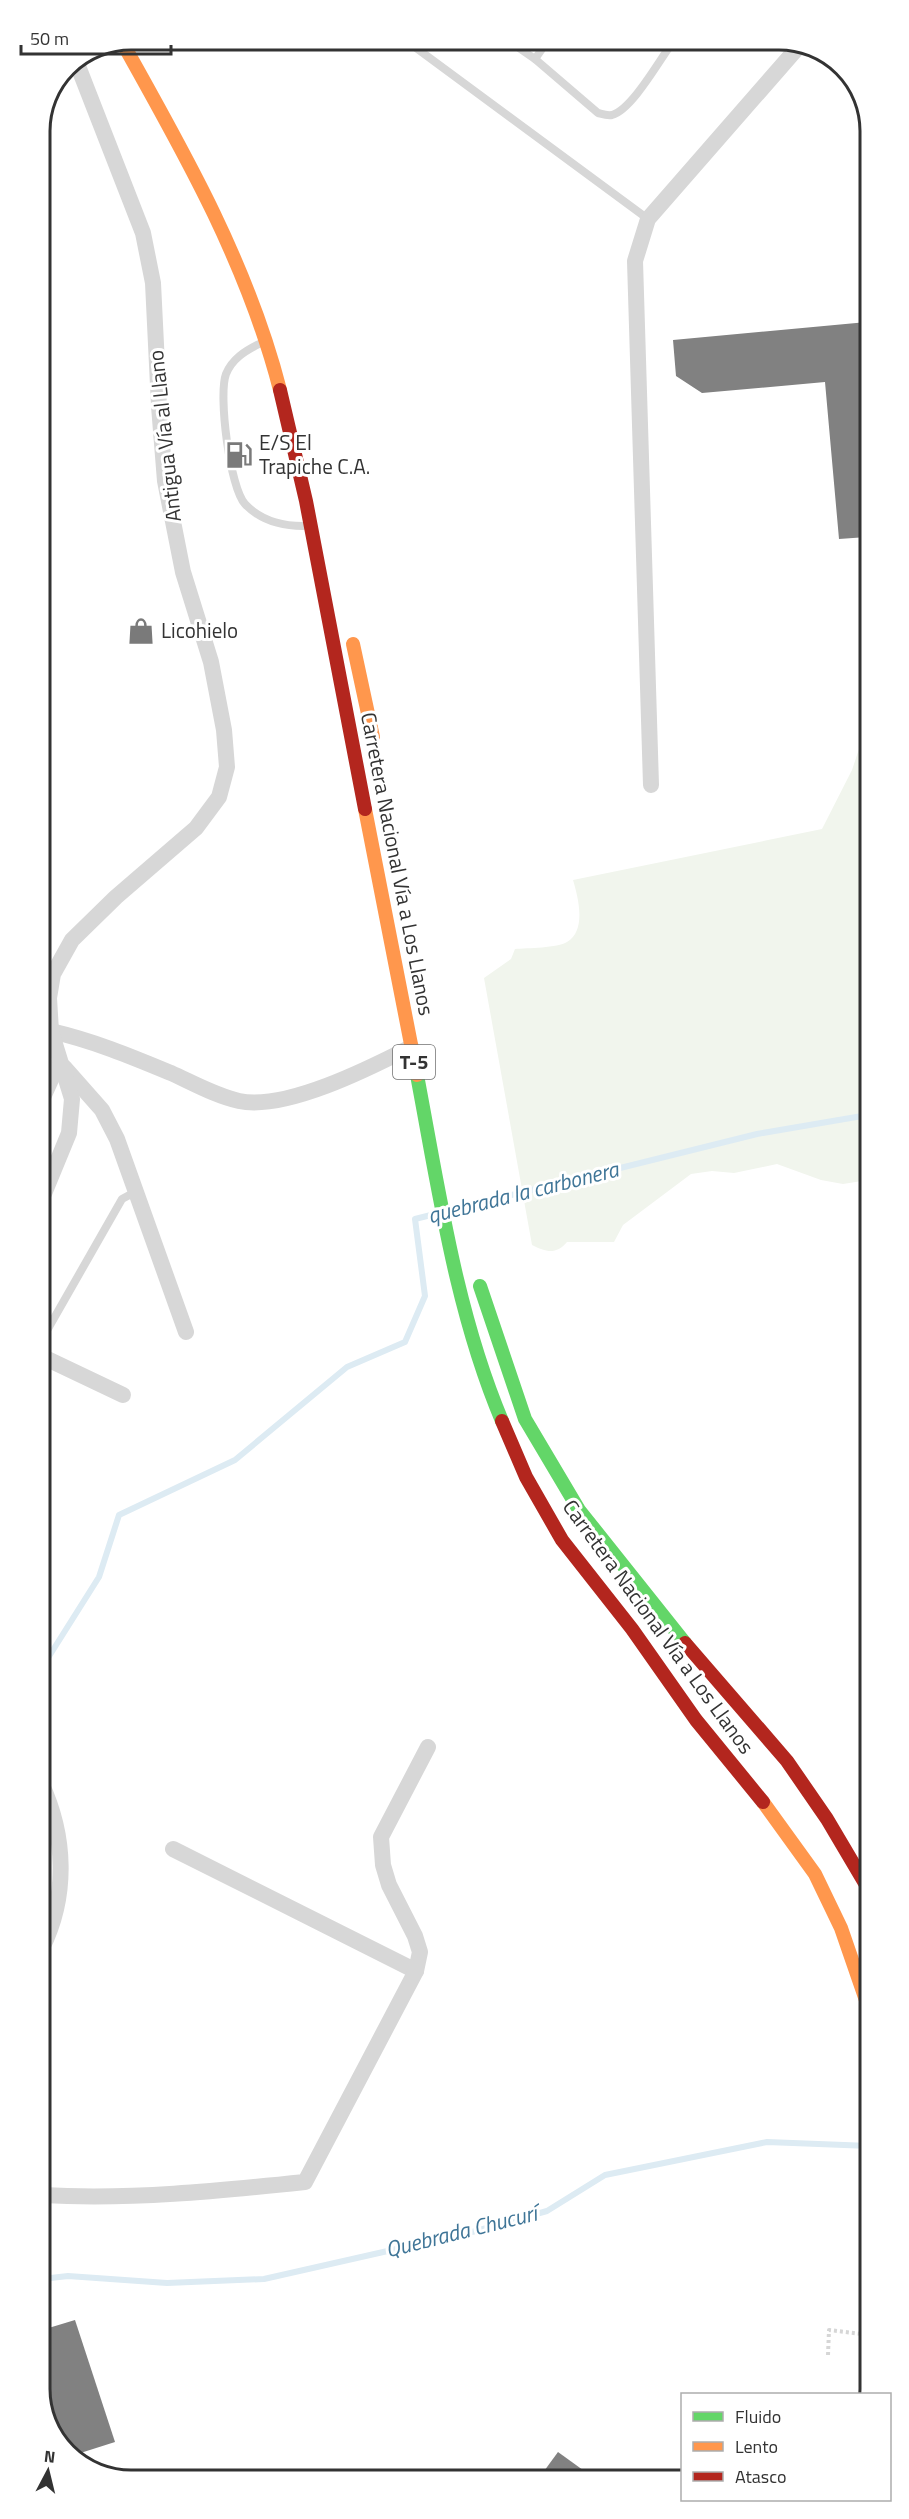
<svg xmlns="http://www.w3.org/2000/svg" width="909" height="2519" viewBox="0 0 909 2519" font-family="'Titillium Web',sans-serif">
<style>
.green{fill:#f1f5ed}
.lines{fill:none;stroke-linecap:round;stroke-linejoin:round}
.stream{stroke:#ddebf3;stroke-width:6}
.building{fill:#818181}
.path{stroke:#d6d6d6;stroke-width:4;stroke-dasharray:3 3;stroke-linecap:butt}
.lane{stroke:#d7d7d7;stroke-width:8}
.street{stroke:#d7d7d7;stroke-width:16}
.fast{stroke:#63d668;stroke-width:14}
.slow{stroke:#ff974d;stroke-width:14}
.jam{stroke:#b3261e;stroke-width:14}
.labels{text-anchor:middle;stroke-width:6;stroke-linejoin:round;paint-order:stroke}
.shield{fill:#fff;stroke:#707070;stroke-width:1.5}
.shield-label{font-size:20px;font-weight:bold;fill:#333}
.street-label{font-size:21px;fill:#333;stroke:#fff}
.poi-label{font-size:21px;fill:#333;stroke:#fff;text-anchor:start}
.water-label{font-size:22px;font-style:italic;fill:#3f7597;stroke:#fff}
.rim{fill:none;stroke:#333;stroke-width:3}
</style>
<rect width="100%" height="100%" fill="#fff"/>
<path class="green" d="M868,722v458l-25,4 -22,-4 -44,-16 -43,9 -22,-2 -21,3 -68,51 -9,17h-47c-11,13 -21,10 -35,3l-48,-267 27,-19 4,-10c12,-1 43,-1 52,-7 20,-12 11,-45 6,-62l249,-51 30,-59z"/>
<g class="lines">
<g class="stream">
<polyline points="451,1210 757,1134 868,1115"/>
<polyline points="41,1669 99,1577 119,1515 235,1460 347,1367 405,1342 425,1296 415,1219 435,1214"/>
<polyline points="42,2279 68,2276 167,2283 264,2279 476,2231 547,2211 605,2175 767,2142 870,2146"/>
</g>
</g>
<g class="building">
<polygon points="867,322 867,537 839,539 825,382 702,393 676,376 673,340"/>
<polygon points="75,2320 115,2442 71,2456 42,2413 42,2330"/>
<polygon points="558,2452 594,2478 539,2478"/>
</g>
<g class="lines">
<polyline class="path" points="828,2355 829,2330 870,2335"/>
<g class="lane">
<polyline points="404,39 648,219"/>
<polyline points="506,39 535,59 549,39"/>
<path d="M535,59l63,54c4,1 9,3 14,2 21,-6 49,-58 63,-76"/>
<path d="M259,344c-14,7 -27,15 -33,30 -8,21 4,114 19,130 15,16 37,22 58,22"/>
<polyline points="41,1341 122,1199 135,1192"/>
</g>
<g class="street">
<polyline points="651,785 635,261 648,219 800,45"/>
<path d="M51,1031c43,10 79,25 120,42 22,10 45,23 68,28 46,10 131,-33 172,-54"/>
<polyline points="64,1067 102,1110 117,1139 186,1332"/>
<polyline points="40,1104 59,1062"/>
<polyline points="41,1201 69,1133 72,1099 51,1031 49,998 53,974 72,940 116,897 196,828 219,797 227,767 224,730 211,662 183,572 165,481 159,406 153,283 143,233 76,61"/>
<polyline points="41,1356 123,1395"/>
<path d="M41,1783c25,53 27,113 1,165"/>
<polyline points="173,1849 416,1971"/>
<path d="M42,2195c88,5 176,-4 263,-13l111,-211 4,-19 -5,-16 -26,-51 -6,-20 -2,-28 47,-90"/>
</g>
<g class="fast">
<path d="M417,1075c22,116 39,237 85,346"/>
<polyline points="480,1286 525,1419 579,1510 685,1643"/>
</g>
<g class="slow">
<path d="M122,42c63,112 126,223 158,348"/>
<polyline points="353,644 373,737"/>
<polyline points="365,809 417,1075"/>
<polyline points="763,1802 815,1874 841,1928 869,2009"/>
</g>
<g class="jam">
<polyline points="280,390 306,501 365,809"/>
<polyline points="502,1421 526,1477 562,1540 632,1629 696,1720 763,1802"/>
<polyline points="685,1643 787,1761 827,1819 869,1890"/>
</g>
</g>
<defs>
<symbol id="fuel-bare" viewBox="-9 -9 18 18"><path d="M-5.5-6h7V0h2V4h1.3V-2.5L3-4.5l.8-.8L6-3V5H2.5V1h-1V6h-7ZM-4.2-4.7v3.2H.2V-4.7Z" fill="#7a7a7a" stroke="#fff" stroke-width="2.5" paint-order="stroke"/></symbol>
<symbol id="shop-bare" viewBox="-9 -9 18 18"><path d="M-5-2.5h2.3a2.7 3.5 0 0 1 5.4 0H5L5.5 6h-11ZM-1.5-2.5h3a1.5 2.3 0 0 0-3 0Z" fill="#7a7a7a" stroke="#fff" stroke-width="2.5" paint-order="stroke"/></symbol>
</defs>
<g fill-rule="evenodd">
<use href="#fuel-bare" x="220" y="436" width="38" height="38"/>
<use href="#shop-bare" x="122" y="612" width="38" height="38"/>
</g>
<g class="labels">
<rect class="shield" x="393" y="1045" width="42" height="34" rx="4.5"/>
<g class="shield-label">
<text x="414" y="1069">T-5</text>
</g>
<g class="street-label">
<text transform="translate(165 436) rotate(-96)" y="7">Antigua Vía al Llano</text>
<text transform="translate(397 864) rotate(79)" y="7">Carretera Nacional Vía a Los Llanos</text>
<text transform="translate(658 1627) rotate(54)" y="7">Carretera Nacional Vía a Los Llanos</text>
</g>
<g class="poi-label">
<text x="259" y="450">E/S El<tspan x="259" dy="24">Trapiche C.A.</tspan></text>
<text x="161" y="638">Licohielo</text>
</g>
<g class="water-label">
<text transform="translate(523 1192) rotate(-14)" y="8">quebrada la carbonera</text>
<text transform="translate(461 2231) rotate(-14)" y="8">Quebrada Chucurí</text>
</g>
</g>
<path d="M0 0H909V2519H0ZM131 50H779A81 81 0 0 1 860 131V2389A81 81 0 0 1 779 2470H131A81 81 0 0 1 50 2389V131A81 81 0 0 1 131 50Z" fill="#fff" fill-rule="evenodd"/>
<path class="rim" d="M131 50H779A81 81 0 0 1 860 131V2389A81 81 0 0 1 779 2470H131A81 81 0 0 1 50 2389V131A81 81 0 0 1 131 50Z"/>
<rect x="681" y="2393" width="210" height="108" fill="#ffffff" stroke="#adadad" stroke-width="1.5"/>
<rect x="693" y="2412" width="30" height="9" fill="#63d668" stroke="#adadad" stroke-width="1.5"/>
<text x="735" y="2423" font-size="18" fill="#333333">Fluido</text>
<rect x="693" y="2442" width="30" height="9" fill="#ff974d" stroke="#adadad" stroke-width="1.5"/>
<text x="735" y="2453" font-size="18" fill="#333333">Lento</text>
<rect x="693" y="2472" width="30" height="9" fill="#b3261e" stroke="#adadad" stroke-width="1.5"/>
<text x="735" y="2483" font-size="18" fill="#333333">Atasco</text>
<g transform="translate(48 2471) rotate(7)" stroke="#ffffff" stroke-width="4.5" paint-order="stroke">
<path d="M0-4.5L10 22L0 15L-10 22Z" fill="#333333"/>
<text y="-9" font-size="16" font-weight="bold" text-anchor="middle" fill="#333333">N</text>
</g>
<path d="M21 45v9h150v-9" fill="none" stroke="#333333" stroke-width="3"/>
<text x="30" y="45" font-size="18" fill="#333333" stroke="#ffffff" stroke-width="4.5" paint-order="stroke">50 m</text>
</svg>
